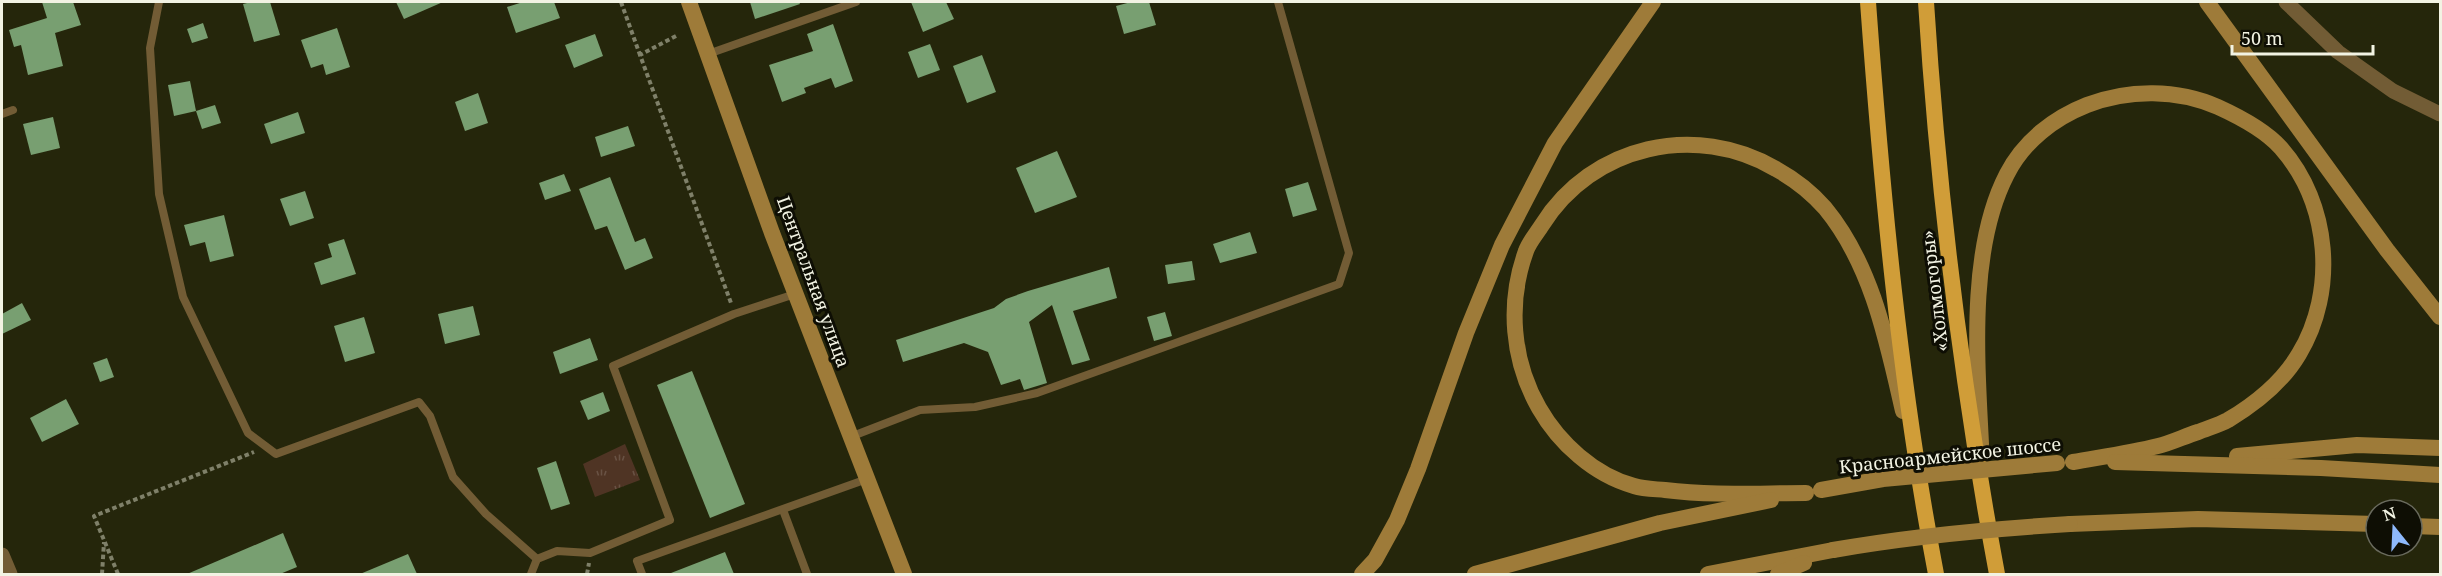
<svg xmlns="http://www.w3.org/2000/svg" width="2442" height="576" viewBox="0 0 2442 576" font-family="'Noto Serif',serif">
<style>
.park{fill:url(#park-tufts)}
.building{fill:#789f71}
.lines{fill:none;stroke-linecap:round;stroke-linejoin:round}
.path{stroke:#7f8069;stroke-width:4;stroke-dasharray:4.5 3;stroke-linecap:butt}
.service{stroke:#725c35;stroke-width:8}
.minor{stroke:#725c35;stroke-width:15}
.secondary{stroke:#9e7b39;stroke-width:16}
.trunk{stroke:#d09d38;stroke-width:16}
.secondary-bridge{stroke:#9e7b39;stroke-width:16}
.labels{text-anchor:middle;stroke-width:6;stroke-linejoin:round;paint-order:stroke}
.street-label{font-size:18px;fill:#f2f3e3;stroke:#0e0e04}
</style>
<defs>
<pattern id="park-tufts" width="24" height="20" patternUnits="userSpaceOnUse" patternTransform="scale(1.5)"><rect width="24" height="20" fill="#4f3424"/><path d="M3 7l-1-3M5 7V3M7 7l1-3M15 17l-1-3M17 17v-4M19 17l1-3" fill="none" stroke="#695244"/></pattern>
</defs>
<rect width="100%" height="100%" fill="#25260b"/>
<polygon class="park" points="625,444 640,480 595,497 583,464"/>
<g class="building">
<polygon points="42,2 73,2 81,25 55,33 63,66 28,75 21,45 14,47 9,30 47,18"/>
<polygon points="251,2 270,2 280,35 254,42 243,4"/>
<polygon points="396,2 443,2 404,19"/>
<polygon points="523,2 554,2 560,18 516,33 507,7"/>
<polygon points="750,2 799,2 800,4 755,19"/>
<polygon points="911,2 946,2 954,19 923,32"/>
<polygon points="1131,2 1149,2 1156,25 1124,34 1116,6"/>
<polygon points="203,23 208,38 192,43 187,29"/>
<polygon points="833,24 853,81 835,88 831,78 804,88 806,93 782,102 769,65 813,51 807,34"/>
<polygon points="337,28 350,67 326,75 323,64 311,68 301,40"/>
<polygon points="595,34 603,56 574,68 565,45"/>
<polygon points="930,44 940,70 918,78 908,52"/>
<polygon points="982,55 996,92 967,103 953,66"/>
<polygon points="190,81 196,111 174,116 168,85"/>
<polygon points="478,93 488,123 465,131 455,102"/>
<polygon points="215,105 221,123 202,129 196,111"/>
<polygon points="298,112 305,133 271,144 264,124"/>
<polygon points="53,117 60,148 31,155 23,124"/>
<polygon points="628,126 635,146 601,157 595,137"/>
<polygon points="1057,151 1077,197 1035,213 1016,168"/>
<polygon points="564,174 571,191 545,200 539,183"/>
<polygon points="610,177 635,242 645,238 653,258 625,270 607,226 595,230 579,189"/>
<polygon points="1308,182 1317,210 1293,217 1285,189"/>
<polygon points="305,191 314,218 290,226 280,199"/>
<polygon points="224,215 234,256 210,262 205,242 190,246 184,225"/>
<polygon points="1250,232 1257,253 1220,263 1213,244"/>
<polygon points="344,239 356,274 321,285 314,263 332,257 328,244"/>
<polygon points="1192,261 1195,280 1168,284 1165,265"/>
<polygon points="1109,267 1117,298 1073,311 1090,360 1072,365 1052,305 1029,322 1047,383 1024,390 1020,379 1001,385 988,352 964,343 903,362 896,340 994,308 1006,299 1028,291"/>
<polygon points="22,303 31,320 2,334 2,314"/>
<polygon points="473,306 480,335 445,344 438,314"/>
<polygon points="1165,312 1172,336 1154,341 1147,317"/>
<polygon points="364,317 375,353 345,362 334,326"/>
<polygon points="590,338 598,360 560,374 553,352"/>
<polygon points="107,358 114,377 100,382 93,363"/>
<polygon points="692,371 745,504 710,518 657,385"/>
<polygon points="603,392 610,411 588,420 580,401"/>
<polygon points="66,399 79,424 42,442 30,418"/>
<polygon points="556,461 570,504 551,510 537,468"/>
<polygon points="283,533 297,567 280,574 187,574"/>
<polygon points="725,552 734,574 671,574 671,573"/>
<polygon points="408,554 417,574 360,574"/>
</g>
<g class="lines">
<g class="path">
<polyline points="621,2 640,55"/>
<polyline points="676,36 640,55 731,303"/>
<polyline points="102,574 104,542"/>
<polyline points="118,574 94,516 254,452"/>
<polyline points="587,574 589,563"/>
</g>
<g class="service">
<polyline points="159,2 150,48 159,194 183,297 248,433 276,454 419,402 430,416 453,477 486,514 537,559"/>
<polyline points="708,54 856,2"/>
<polyline points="2,114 13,110"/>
<polyline points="850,437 920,410 975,407 1037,393 1339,284 1349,253 1278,2"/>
<polyline points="783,510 807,574"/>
<polyline points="531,574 537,559 557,551 590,553 670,520 613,366 734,314 795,294"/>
<polyline points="642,574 637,561 867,479"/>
</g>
<g class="minor">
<polyline points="2286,2 2338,52 2393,91 2440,114"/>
<polyline points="2,555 10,574"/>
</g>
<g class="secondary">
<polyline points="689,2 772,233 904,574"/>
<polyline points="2207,2 2387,250 2440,317"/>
<path d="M1981,444c-4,-83 -13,-195 26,-270 17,-33 47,-56 80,-69 42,-16 90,-16 131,2 22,10 47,23 63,41 49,56 56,143 18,206 -16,27 -44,50 -71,66 -9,5 -20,8 -30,12 -13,4 -27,11 -40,14 -28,7 -57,11 -85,16"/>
<polyline points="2237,456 2357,445 2440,448"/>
<polyline points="2115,462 2321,468 2440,475"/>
<path d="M1806,493c-47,0 -94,3 -141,-3 -10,-1 -21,-1 -31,-4 -40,-11 -75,-43 -95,-78 -27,-47 -32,-105 -13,-157 3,-9 11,-18 16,-26 50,-80 154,-103 234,-56 18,10 35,23 49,39 47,57 62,133 78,203"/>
<polyline points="2070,524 2198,519 2376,524"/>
<polyline points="2412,526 2440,527"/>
<polyline points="1362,574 1375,560 1397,520 1418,469 1466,333 1502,245 1555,143 1653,2"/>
<polyline points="1475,574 1660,523 1771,500"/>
<polyline points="1708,574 1833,550"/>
<polyline points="1778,574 1804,563"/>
</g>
<g class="trunk">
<path d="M1868,2c14,191 32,384 68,572"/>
<path d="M1926,2c12,191 36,384 71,572"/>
</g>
<g class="secondary-bridge">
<polyline points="1821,490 1883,479 2057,463"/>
<path d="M1833,550c79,-14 157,-21 237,-26"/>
</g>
</g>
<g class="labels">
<g class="street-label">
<text transform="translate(813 282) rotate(70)" y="6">Центральная улица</text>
<text transform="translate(1935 291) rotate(-97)" y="6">«Холмогоры»</text>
<text transform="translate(1950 456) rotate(-6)" y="6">Красноармейское шоссе</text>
</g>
</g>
<rect width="2442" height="576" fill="none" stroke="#f2f3e3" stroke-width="6"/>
<g transform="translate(2394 528) rotate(342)"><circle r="28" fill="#0e0e04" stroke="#696a5d" stroke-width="1.5"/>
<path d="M0-4.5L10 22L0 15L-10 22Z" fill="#8eb9fc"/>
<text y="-9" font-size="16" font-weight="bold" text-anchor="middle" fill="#f2f3e3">N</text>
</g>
<path d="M2232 45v9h141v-9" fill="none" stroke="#f2f3e3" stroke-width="3"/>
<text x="2241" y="45" font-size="18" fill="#f2f3e3" stroke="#0e0e04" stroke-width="4.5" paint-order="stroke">50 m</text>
</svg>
